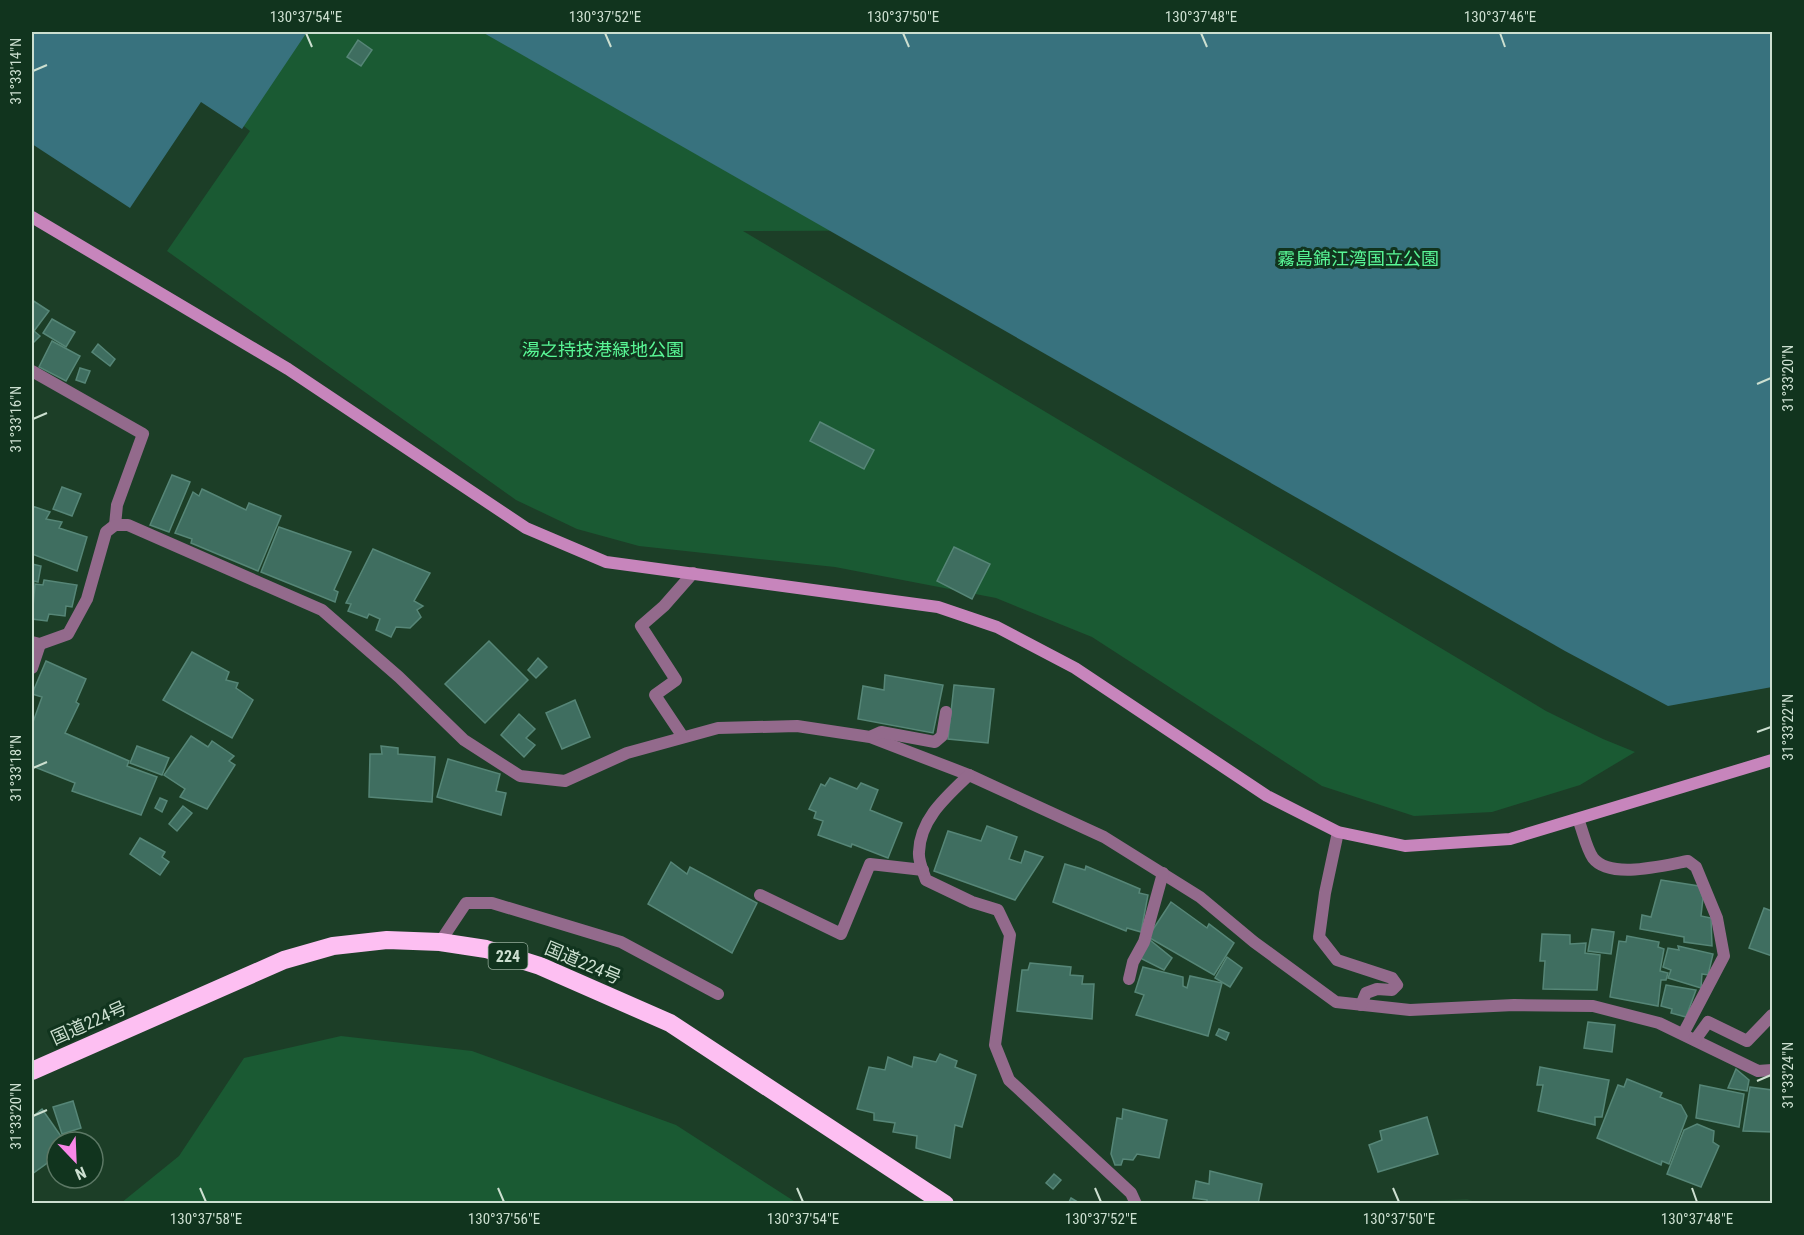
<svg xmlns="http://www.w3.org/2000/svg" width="1804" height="1235" viewBox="0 0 1804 1235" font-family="'Roboto Condensed','Noto Sans JP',sans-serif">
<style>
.built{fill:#204a2e}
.green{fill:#1a5a33}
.water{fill:#38727e}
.building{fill:#3f6e60;stroke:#568677;stroke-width:1.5}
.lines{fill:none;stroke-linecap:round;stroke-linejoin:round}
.lane{stroke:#936a8c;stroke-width:12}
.street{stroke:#936a8c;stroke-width:12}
.secondary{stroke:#c785bc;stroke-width:12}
.highway{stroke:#fdbff2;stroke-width:18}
.ticks{fill:none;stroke:#ccdfd0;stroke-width:2}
.labels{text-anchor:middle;stroke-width:6;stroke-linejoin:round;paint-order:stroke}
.shield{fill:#11341e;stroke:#94ac9b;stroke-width:1.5}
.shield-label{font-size:16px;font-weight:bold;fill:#ccdfd0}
.park-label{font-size:18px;fill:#59f796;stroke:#11341e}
.street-label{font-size:18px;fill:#ccdfd0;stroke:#11341e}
.neatline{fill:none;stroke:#ccdfd0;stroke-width:2}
.ticks-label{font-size:15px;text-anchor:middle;fill:#ccdfd0}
</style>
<rect width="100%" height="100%" fill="#1c3e27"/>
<polygon class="built" points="1467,1199 1478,1203 1410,1203 1411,1202"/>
<g class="green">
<polygon points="126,32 1772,32 957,230 743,231 1546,711 1603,739 1635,752 1580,785 1492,812 1414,816 1322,786 1092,637 996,598 835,567 639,546 577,529 516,500 167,251 250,131"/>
<polygon points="341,1036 472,1051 676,1125 797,1203 121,1203 179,1156 244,1058"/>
</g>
<g class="water">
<polygon points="32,32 307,32 242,129 201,102 130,208 32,144"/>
<polygon points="482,32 1772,32 1772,687 1668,706 1565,651"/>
</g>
<g class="building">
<polygon points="358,40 372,50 361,66 347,57"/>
<polygon points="32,300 49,311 34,331 40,336 32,344"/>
<polygon points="52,319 75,332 66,347 43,333"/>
<polygon points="52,341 80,356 66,381 39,367"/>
<polygon points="98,344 115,359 110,366 92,352"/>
<polygon points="80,368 90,371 85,383 76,380"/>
<polygon points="820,422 874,450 864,469 810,441"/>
<polygon points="172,475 190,482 169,532 150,525"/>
<polygon points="62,487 81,494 72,516 53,509"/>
<polygon points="202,489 246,510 249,503 281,516 258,571 191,543 192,539 175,533 193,492 199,496"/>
<polygon points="32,506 50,512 46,519 62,522 59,528 87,537 77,571 32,554"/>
<polygon points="279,527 351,552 334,590 338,592 335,602 261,572"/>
<polygon points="954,547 990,564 972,599 937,581"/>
<polygon points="373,549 430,573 414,601 423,606 417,610 421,617 410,628 396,627 391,637 376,630 380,619 369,614 367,618 348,611 351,604 346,603"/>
<polygon points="32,564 41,566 38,582 34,581 32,605"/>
<polygon points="44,580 77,585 72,607 66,606 65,616 49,614 47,621 32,619 35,584 43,585"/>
<polygon points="489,641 528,680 485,723 445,684"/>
<polygon points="192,652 229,672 226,680 238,683 236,688 253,700 232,738 163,700"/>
<polygon points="538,658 547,667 536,678 528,670"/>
<polygon points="46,661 86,679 76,702 79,704 65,733 129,761 127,766 157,777 141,815 72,791 75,783 32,766 32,725 42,697 32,694"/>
<polygon points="885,675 943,685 933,733 858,719 863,686 884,690"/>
<polygon points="954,685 994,689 988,743 948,739"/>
<polygon points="575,700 590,737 562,749 546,713"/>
<polygon points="519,714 535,729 526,738 535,745 524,757 501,735"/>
<polygon points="191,736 208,747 212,741 234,756 229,761 235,765 207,809 180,797 185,789 164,775"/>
<polygon points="137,746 169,758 162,775 130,763"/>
<polygon points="381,746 398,748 398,754 435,757 432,802 369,797 370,754 382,754"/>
<polygon points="448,759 500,774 496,791 506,793 501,815 437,797"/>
<polygon points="830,778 857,789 861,783 878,790 870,810 902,823 888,858 852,844 851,847 818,835 823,821 814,818 816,812 809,809 821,784 825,786"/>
<polygon points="160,798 167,801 162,812 155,808"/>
<polygon points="183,806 192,813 177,831 169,824"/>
<polygon points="987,826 1017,837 1009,859 1021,863 1025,851 1043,857 1015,900 934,871 948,831 981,841"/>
<polygon points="140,838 165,852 162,857 169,862 160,875 130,854"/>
<polygon points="671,862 687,874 690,867 757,903 732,953 648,904"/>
<polygon points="1065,864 1085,870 1086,866 1140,889 1139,893 1148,895 1141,932 1127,928 1126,931 1053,902"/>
<polygon points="1661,880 1699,886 1703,898 1701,916 1711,918 1712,946 1684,942 1684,937 1640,929 1642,915 1651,917"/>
<polygon points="1171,902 1207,928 1209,924 1234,943 1214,975 1148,937"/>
<polygon points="1764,908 1772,911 1772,956 1749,948"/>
<polygon points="1592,929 1614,932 1611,954 1588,951"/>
<polygon points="1542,934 1570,935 1570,944 1586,943 1585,953 1600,955 1597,990 1543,989 1545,961 1540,961"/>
<polygon points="1627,936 1659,942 1658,947 1664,949 1660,971 1668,973 1666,980 1661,980 1658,1006 1610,997 1619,941 1626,942"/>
<polygon points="1150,940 1172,958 1164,970 1140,958"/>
<polygon points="1678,946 1713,954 1708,975 1702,974 1701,988 1668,978 1671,970 1663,967 1668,948 1679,950"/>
<polygon points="1227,957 1242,968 1230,987 1215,978"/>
<polygon points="1030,963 1071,967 1070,975 1083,976 1082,984 1094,984 1092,1019 1017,1011 1022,970 1028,970"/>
<polygon points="1143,967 1183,977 1183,986 1187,988 1190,976 1222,983 1208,1036 1136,1015 1144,995 1135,992"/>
<polygon points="1666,985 1696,990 1686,1017 1671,1013 1672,1009 1661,1006"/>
<polygon points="1588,1022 1615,1025 1612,1052 1584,1048"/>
<polygon points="1219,1029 1229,1033 1226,1040 1216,1035"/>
<polygon points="940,1054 957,1061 955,1067 976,1075 962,1127 955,1125 950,1158 916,1148 917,1136 893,1132 895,1123 874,1120 874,1113 857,1109 869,1067 885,1070 888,1057 912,1067 914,1057 936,1062"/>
<polygon points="1540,1067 1609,1080 1602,1117 1595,1117 1595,1125 1538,1111 1543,1085 1537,1085"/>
<polygon points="1736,1069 1749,1080 1747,1091 1728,1088"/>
<polygon points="1627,1079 1662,1093 1660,1097 1681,1105 1687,1116 1669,1164 1662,1161 1661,1165 1597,1138 1618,1085 1624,1087"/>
<polygon points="1700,1085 1744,1094 1739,1127 1696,1118"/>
<polygon points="1750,1087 1772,1090 1772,1132 1743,1131"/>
<polygon points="73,1101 81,1128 62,1134 53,1107"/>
<polygon points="42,1109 65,1142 57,1142 57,1156 32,1174 32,1117"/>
<polygon points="1123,1109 1167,1120 1159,1158 1137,1154 1133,1160 1123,1159 1121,1165 1115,1165 1111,1154 1117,1118 1122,1119"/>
<polygon points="1427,1117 1438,1154 1378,1172 1369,1145 1382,1140 1380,1131"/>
<polygon points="1697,1124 1714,1131 1713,1142 1719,1146 1701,1187 1667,1174 1684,1130"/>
<polygon points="1210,1171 1262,1184 1258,1204 1207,1204 1207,1200 1193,1198 1196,1181 1209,1184"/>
<polygon points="1054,1174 1061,1180 1053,1189 1046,1183"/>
<polygon points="1071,1198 1081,1204 1068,1204"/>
</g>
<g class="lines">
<g class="lane">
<polyline points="32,371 143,434 117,505 115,525"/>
<polyline points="32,668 40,644"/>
</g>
<g class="street">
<polyline points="32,642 40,644 68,634 87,599 106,532 115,525 128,525 322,610 399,677 464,740 520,776 565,781 627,753 718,728 797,726 870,737 969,775 1104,837 1200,897 1254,942 1336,1002 1410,1010 1514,1005 1593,1006 1659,1023 1758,1071 1772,1070"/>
<polyline points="872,736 881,732 935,742 942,736 946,712"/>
<polyline points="683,737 655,695 676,680 641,626 664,606 693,573"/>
<path d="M969,775c-23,22 -49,44 -50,77 -1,9 4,19 7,28l46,22 26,8 12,25 -15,110 14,35 122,113 5,11"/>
<path d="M1578,819c5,12 8,29 15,39 17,22 72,7 95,3l8,6 21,51 7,38 -41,78"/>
<polyline points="1338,832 1325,893 1319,937 1337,960 1392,978 1397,985 1392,990 1377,989 1366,993 1361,1005"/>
<polyline points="760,895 841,934 870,864 923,870"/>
<polyline points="440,942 466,903 492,903 621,942 718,994"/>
<polyline points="1129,979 1133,962 1144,942 1163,873"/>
<polyline points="1695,1040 1708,1022 1747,1041 1772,1015"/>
</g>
<polyline class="secondary" points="32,217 288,369 526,528 606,562 938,607 997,627 1075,668 1267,796 1338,832 1405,846 1510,839 1772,760"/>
<polyline class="highway" points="32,1071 284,960 333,946 387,940 440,942 486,949 540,966 670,1023 945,1204"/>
</g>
<path class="ticks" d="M306,33l6,14M605,33l6,14M903,33l6,14M1201,33l6,14M1500,33l5,14M33,71l14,-6M1757,384l14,-6M33,419l14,-6M1757,732l14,-5M33,768l14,-6M1757,1081l14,-6M33,1116l14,-6M200,1188l6,14M498,1188l6,14M797,1188l6,14M1095,1188l6,14M1393,1188l6,14M1692,1188l5,14"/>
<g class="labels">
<rect class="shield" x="488.5" y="943" width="39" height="26" rx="4.5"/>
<g class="shield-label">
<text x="508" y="962">224</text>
</g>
<g class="park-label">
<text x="1358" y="265">霧島錦江湾国立公園</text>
<text x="603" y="356">湯之持技港緑地公園</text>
</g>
<g class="street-label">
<text transform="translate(583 963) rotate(23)" y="6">国道224号</text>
<text transform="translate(89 1023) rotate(-24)" y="6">国道224号</text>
</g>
</g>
<rect width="1804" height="1235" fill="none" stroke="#11341e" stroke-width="66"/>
<g transform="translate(75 1160) rotate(157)"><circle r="28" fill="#11341e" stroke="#5c7865" stroke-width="1.5"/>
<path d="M0-4.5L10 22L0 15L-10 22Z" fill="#f987e8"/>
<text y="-9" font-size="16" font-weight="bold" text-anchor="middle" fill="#ccdfd0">N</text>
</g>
<rect x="33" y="33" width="1738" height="1169" class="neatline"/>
<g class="ticks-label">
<text x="306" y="22">130°37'54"E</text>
<text x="605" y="22">130°37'52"E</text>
<text x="903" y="22">130°37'50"E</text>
<text x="1201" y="22">130°37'48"E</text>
<text x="1500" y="22">130°37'46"E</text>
<text transform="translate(16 71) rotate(-90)" y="5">31°33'14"N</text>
<text transform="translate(1788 378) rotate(-90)" y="5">31°33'20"N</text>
<text transform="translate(16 419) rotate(-90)" y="5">31°33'16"N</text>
<text transform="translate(1788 727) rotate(-90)" y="5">31°33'22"N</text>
<text transform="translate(16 768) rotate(-90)" y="5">31°33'18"N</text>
<text transform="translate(1788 1075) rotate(-90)" y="5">31°33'24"N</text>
<text transform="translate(16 1116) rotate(-90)" y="5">31°33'20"N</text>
<text x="206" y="1224">130°37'58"E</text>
<text x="504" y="1224">130°37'56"E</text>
<text x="803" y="1224">130°37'54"E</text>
<text x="1101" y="1224">130°37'52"E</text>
<text x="1399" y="1224">130°37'50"E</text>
<text x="1697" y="1224">130°37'48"E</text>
</g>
</svg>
